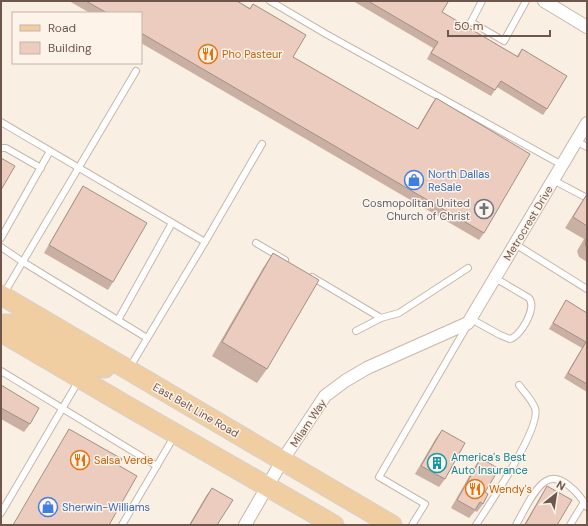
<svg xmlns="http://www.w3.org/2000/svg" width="588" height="526" viewBox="0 0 588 526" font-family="'DM Sans',sans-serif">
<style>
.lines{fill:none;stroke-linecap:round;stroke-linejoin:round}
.service-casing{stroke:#c8b6ab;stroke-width:8}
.minor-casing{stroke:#c8b6ab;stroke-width:14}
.primary-casing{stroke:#d6d0cd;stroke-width:21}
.service{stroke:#fff;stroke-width:6}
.minor{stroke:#fff;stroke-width:12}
.primary{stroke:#f1cea2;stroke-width:19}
.wall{fill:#caafa3}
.building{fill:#ebccbe;stroke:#a48f85}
.labels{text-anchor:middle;stroke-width:3;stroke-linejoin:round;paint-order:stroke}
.food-label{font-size:11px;fill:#c56008;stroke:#fdf3e9;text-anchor:start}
.shop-label{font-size:11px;fill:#366cbe;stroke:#fdf3e9;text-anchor:start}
.worship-label{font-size:11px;fill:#5b616d;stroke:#fdf3e9;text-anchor:end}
.street-label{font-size:11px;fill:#6e564c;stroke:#fdf3e9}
.culture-label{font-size:11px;fill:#0d838f;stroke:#fdf3e9;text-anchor:start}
</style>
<rect width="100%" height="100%" fill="#f9efe3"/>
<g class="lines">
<defs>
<g id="service">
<polyline points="270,1 326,34 562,165"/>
<polyline points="482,1 471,22 504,41 526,1"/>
<polyline points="1,122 205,242 130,367"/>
<polyline points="576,141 587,147"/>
<polyline points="1,148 6,148 41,168"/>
<polyline points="553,180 587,198"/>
<polyline points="1,238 50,151"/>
<polyline points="205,242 262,144"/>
<polyline points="256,243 285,260"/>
<polyline points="515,244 587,289"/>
<polyline points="1,247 23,262 147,338"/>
<polyline points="312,277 381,318"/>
<polyline points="3,295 136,71"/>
<path d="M471,319l29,16 10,4c11,-3 27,-31 19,-41l-34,-20"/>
<polyline points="118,320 172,223"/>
<polyline points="356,331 381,318 399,313 468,268"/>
<polyline points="1,371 157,466"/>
<polyline points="1,513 79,380"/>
<polyline points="122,525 175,435"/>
<polyline points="412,525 425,504 379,477 467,326"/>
<path d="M476,525c13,-20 66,-98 59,-117 -3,-8 -11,-16 -16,-23"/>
<path d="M516,525c7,-12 18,-37 30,-44 15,-9 34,14 41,26"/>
<polyline points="570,525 584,502"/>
</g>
<g id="minor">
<polyline points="544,1 587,27"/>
<polyline points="245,525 282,461 325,396 345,381 367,368 468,323 587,123"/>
</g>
<g id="primary">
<polyline points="1,295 392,525"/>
<polyline points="1,324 23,324 49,341 97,367 105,368"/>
<polyline points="1,332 122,403 334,525"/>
</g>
</defs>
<use href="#service" class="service-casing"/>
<use href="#minor" class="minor-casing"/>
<use href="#primary" class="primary-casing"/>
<use href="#service" class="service"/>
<use href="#minor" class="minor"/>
<use href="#primary" class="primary"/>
</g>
<g class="wall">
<polygon points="69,1 237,1 250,8 253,4 293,57 417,129 431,105 436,98 484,233 479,240 141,43 141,13 90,13"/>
<polygon points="353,1 446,1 442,12 517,56 522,49 547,109 543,115 497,87 491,96 427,59 433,48"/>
<polygon points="83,186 113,282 108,290 44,253 78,194"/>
<polygon points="587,194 587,262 579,257 577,251 584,239 565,228 580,204"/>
<polygon points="273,253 267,369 257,383 212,356 263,268"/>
<polygon points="566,300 587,313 587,392 564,378 582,348 549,329"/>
<polygon points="1,385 30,424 24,432 1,419"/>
<polygon points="442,430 445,479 439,487 415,474 436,438"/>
<polygon points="481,458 485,492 483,504 477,512 475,511 469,518 451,508 475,466"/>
<polygon points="547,486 557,525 524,525 542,494"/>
<polygon points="212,488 217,525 189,525 206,496"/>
</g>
<g class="building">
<polygon points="86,1 237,1 250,9 253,4 306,35 293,57 418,129 436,98 530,154 484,233 141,33 141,13 107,13"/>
<polygon points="368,1 446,1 448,2 442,12 518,57 522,49 567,76 547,109 501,81 495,90 431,53 438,42"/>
<polygon points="1,158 15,166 1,190"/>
<polygon points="83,186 147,223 113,282 49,245"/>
<polygon points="587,194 587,226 573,217"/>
<polygon points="587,237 587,247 586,247 585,241"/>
<polygon points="273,253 319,280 267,369 222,342"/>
<polygon points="566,300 587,313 587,384 568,373 586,342 553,323"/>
<polygon points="1,385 39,408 30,424 1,408"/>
<polygon points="69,429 122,459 118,465 137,476 109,525 13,525"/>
<polygon points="442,430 465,443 445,479 421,466"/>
<polygon points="481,458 499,469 485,492 488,494 483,504 480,502 475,510 457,500"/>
<polygon points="547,486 572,500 557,525 525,525"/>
<polygon points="212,488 233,500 217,525 190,525"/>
</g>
<defs>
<symbol id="restaurant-ring" viewBox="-11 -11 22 22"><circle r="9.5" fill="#fdf3e9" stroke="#e8710a" stroke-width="1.5"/><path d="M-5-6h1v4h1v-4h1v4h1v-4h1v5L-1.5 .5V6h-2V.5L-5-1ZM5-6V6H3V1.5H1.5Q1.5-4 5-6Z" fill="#e8710a"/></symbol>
<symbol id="shop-ring" viewBox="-11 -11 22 22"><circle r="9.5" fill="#fdf3e9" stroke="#3f7fe0" stroke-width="1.5"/><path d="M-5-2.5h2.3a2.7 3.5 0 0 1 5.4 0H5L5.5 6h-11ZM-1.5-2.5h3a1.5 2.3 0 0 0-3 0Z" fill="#3f7fe0"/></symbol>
<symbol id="church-ring" viewBox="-11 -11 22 22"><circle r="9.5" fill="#fdf3e9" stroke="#6b7280" stroke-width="1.5"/><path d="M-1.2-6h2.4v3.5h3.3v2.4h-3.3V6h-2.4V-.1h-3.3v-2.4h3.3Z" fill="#6b7280"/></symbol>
<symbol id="building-ring" viewBox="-11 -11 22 22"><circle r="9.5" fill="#fdf3e9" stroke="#0f9aa8" stroke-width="1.5"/><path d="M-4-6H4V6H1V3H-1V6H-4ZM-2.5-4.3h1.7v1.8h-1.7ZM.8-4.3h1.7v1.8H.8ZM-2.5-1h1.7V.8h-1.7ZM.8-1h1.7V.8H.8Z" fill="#0f9aa8"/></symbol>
</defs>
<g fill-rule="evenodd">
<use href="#restaurant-ring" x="197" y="43" width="22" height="22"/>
<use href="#shop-ring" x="403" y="169" width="22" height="22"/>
<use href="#church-ring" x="473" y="198" width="22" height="22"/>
<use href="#restaurant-ring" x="69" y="449" width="22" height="22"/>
<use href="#building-ring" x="426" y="452" width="22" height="22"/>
<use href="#restaurant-ring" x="464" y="478" width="22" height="22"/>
<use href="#shop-ring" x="37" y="496" width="22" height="22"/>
</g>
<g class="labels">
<g class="food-label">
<text x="222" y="58">Pho Pasteur</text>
<text x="94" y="464">Salsa Verde</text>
<text x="489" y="493">Wendy's</text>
</g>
<g class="shop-label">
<text x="428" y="178">North Dallas<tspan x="428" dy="13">ReSale</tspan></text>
<text x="62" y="511">Sherwin-Williams</text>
</g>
<g class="worship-label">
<text x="470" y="207">Cosmopolitan United<tspan x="470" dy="13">Church of Christ</tspan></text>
</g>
<g class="street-label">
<text transform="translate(528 223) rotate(-59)" y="4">Metrocrest Drive</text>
<text transform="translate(196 410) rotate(30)" y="4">East Belt Line Road</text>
<text transform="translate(308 423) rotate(-56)" y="4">Milam Way</text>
</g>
<g class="culture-label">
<text x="451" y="461">America's Best<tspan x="451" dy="13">Auto Insurance</tspan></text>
</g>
</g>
<rect width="588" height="526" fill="none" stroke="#6e564c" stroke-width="4"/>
<rect x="12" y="12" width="130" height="52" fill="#fdf3e9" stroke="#c4b4aa"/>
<rect x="20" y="25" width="20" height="6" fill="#f1cea2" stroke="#c4b4aa"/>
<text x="48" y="32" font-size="12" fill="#6e564c">Road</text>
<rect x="20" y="42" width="20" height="12" fill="#ebccbe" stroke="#c4b4aa"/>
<text x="48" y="52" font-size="12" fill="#6e564c">Building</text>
<g transform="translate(556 494) rotate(30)" stroke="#fdf3e9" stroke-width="3" paint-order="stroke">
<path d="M0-3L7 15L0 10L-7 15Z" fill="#6e564c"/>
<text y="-6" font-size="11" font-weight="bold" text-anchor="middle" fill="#6e564c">N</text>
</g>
<path d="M448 30v6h102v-6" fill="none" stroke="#6e564c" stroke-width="2"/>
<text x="454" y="30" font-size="12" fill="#6e564c" stroke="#fdf3e9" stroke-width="3" paint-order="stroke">50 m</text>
</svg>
